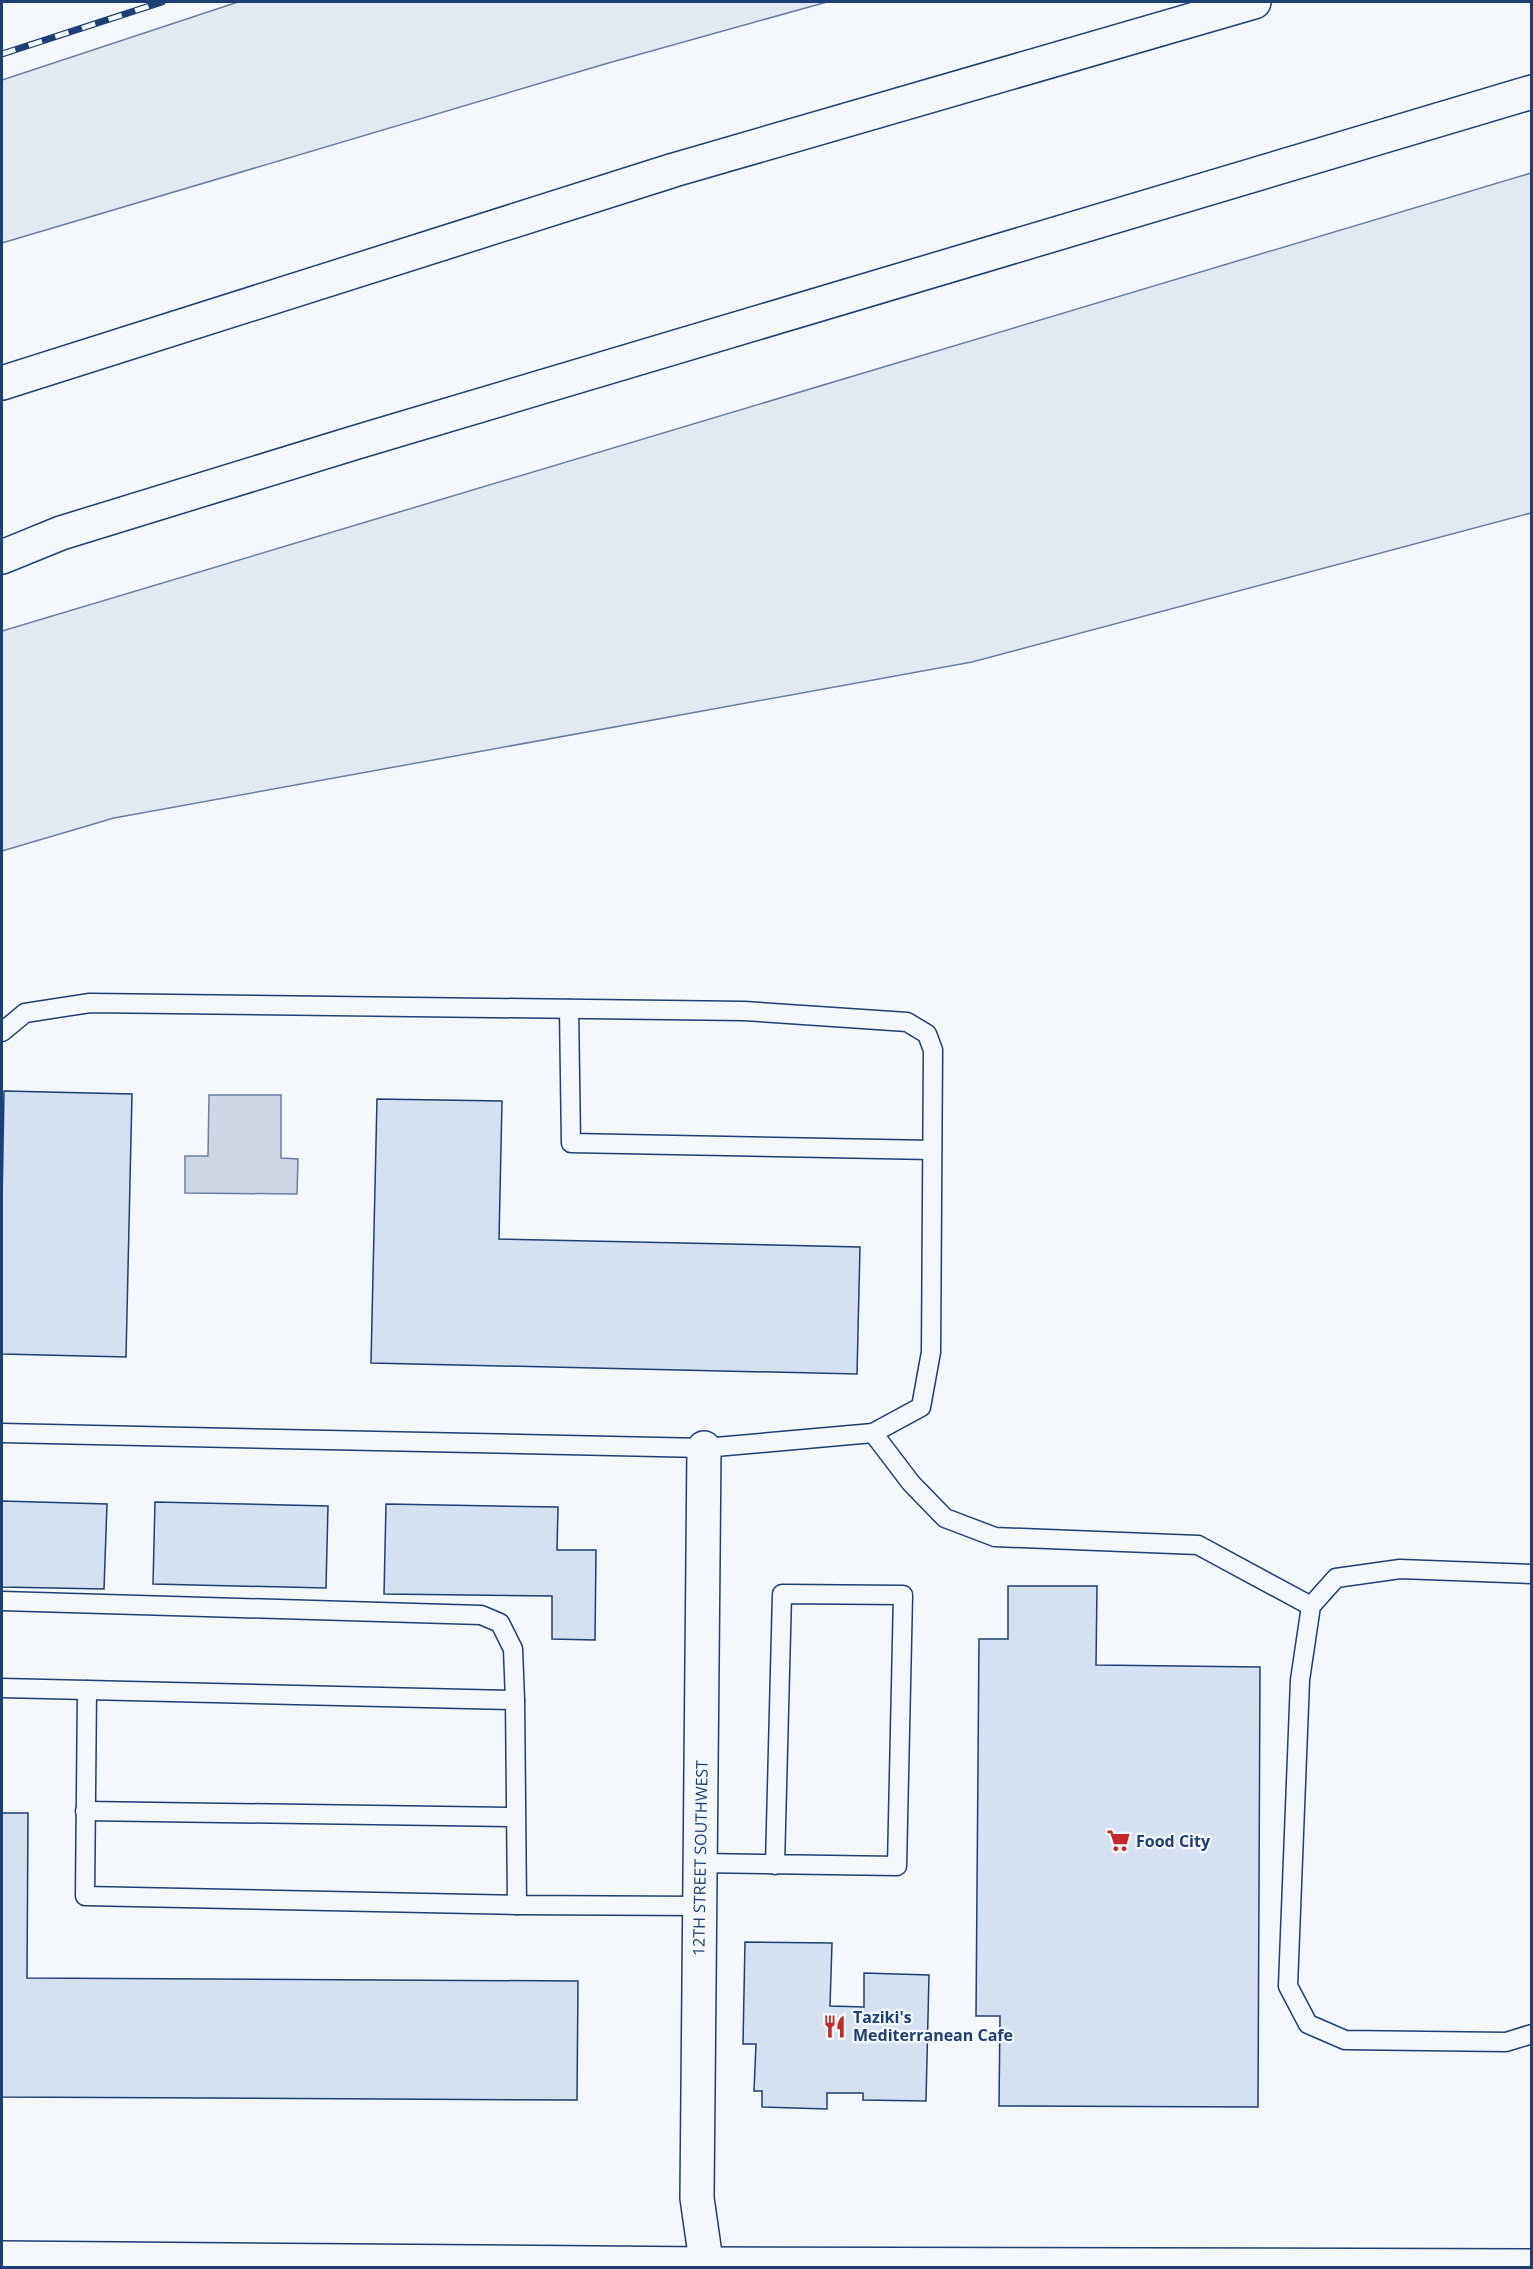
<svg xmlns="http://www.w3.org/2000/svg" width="1533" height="2269" viewBox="0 0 1533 2269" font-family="'Open Sans',sans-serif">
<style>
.green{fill:#e3e9f0;stroke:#687fa3;stroke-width:1.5}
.water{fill:#cfd7e4;stroke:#687fa3;stroke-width:1.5}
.building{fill:#d5e0f0;stroke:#1d3f73;stroke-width:1.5}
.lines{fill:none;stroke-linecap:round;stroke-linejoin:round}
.service-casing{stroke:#1d3f73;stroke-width:21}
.minor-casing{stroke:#1d3f73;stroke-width:36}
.primary-casing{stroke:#1d3f73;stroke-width:36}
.motorway-casing{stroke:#1d3f73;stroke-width:36}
.service{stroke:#f4f7fb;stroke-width:18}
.minor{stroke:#f4f7fb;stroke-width:33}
.primary{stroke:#f4f7fb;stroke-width:33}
.motorway{stroke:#f4f7fb;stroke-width:33}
.rail-casing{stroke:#1d3f73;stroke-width:7}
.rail{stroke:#f4f7fb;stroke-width:4.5;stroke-dasharray:14;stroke-linecap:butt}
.labels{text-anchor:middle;stroke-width:4.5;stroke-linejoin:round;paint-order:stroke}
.poi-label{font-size:16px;font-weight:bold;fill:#1d3f73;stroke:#f4f7fb;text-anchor:start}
.street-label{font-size:16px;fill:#1d3f73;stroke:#f4f7fb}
</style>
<rect width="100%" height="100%" fill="#f4f7fb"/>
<g class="green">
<polygon points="238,2 827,2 605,64 2,243 2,80"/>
<polygon points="1531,173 1531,513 972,662 114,818 2,851 2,631"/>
</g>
<polygon class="water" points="209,1095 281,1095 281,1158 298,1159 297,1194 185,1193 185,1156 208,1156"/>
<g class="building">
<polygon points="4,1091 132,1094 126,1357 2,1354 2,1203"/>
<polygon points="377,1099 502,1101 499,1239 860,1247 857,1374 371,1363"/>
<polygon points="2,1501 107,1504 104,1589 2,1587"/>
<polygon points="155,1502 328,1506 326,1588 153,1584"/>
<polygon points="386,1504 558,1507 557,1550 596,1550 595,1640 552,1639 552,1596 384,1594"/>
<polygon points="1008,1586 1097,1586 1096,1665 1260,1667 1258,2107 999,2106 1000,2016 976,2016 979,1639 1008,1639"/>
<polygon points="2,1813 28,1813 27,1978 578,1981 577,2100 2,2097"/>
<polygon points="745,1942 832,1943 830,2006 864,2007 864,1973 929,1975 926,2101 863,2100 863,2093 827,2093 827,2109 762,2107 762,2091 754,2091 756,2044 743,2044"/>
</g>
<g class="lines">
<defs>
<g id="service">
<polyline points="569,1009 571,1143 932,1150"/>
<polyline points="2,1032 25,1013 90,1003 744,1011 907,1022 927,1034 933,1050 931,1352 921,1407 873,1433 704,1448 2,1433"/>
<polyline points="873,1433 911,1483 945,1518 995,1537 1198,1545 1311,1606"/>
<polyline points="1532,1574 1400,1569 1336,1578 1311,1606 1300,1680 1288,1986 1308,2024 1345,2040 1506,2042 1532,2034"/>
<polyline points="2,1601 481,1615 500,1623 513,1649 515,1700"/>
<polyline points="2,1688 515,1700 517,1905 700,1906"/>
<polyline points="87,1690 85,1896 517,1905"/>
<polyline points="85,1811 515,1817"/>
<polyline points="700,1863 897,1866 903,1595 782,1594 775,1865"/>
</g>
<polyline id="minor" points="704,1448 697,2198 707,2268"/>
<polyline id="primary" points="2,2258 707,2264 1532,2266"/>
<g id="motorway">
<polyline points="2,383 674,170 1254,2"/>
<polyline points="2,557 61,533 357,442 1532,92"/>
</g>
</defs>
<use href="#service" class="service-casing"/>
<use href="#minor" class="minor-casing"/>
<use href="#primary" class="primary-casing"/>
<use href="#motorway" class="motorway-casing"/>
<use href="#service" class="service"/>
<use href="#minor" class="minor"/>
<use href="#primary" class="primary"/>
<use href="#motorway" class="motorway"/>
<defs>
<polyline id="rail" points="2,54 162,2"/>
</defs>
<use href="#rail" class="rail-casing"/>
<use href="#rail" class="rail"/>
</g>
<defs>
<symbol id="supermarket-bare" viewBox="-9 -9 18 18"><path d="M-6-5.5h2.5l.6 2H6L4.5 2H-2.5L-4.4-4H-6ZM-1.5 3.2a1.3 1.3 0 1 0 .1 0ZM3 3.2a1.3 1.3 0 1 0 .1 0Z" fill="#c62828" stroke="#f4f7fb" stroke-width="2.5" paint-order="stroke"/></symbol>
<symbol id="restaurant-bare" viewBox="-9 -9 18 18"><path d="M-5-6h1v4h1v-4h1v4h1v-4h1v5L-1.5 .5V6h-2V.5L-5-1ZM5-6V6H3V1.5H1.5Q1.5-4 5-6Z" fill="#c62828" stroke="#f4f7fb" stroke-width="2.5" paint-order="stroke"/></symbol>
</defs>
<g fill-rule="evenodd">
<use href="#supermarket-bare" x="1102" y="1824" width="33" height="33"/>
<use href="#restaurant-bare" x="818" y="2010" width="33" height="33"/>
</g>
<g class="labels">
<g class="poi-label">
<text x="1136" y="1847">Food City</text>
<text x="853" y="2023">Taziki's<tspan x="853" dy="18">Mediterranean Cafe</tspan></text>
</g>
<g class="street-label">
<text transform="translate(700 1858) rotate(-89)" y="6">12TH STREET SOUTHWEST</text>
</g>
</g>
<rect width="1533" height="2269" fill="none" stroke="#1d3f73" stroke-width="6"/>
</svg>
